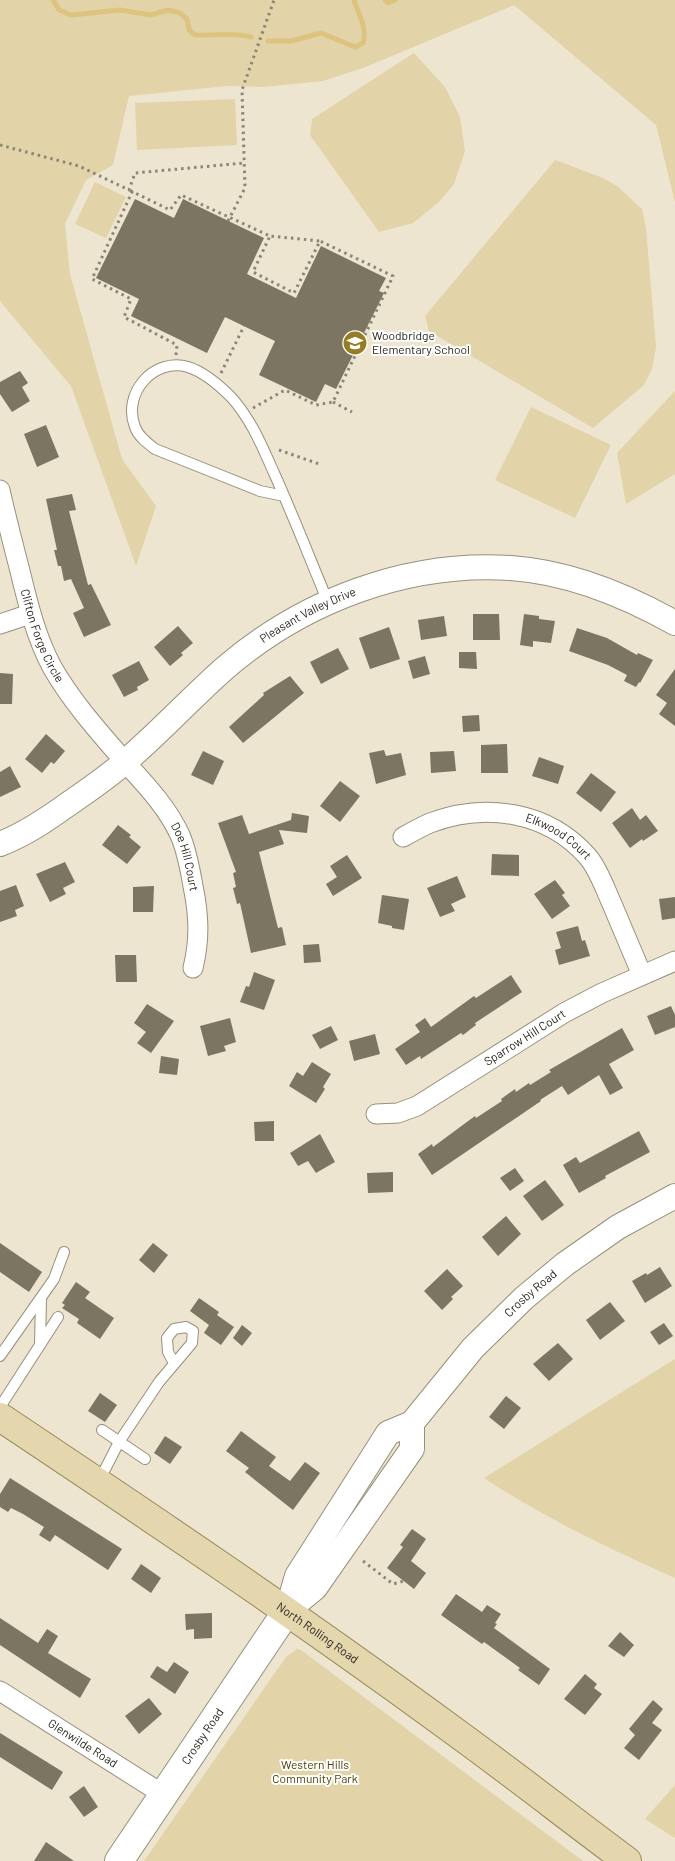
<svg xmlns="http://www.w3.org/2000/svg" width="675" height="1861" viewBox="0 0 675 1861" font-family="Barlow,sans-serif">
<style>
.green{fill:#e2d3a8}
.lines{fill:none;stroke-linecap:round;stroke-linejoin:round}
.stream{stroke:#dcc47e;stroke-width:5}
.building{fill:#7b7562}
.service-casing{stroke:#96907c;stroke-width:12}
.minor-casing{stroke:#96907c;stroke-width:21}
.tertiary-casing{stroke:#96907c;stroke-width:26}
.secondary-casing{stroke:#96907c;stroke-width:30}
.primary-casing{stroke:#988858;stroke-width:30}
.path{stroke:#8a8576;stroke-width:3;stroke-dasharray:2.5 4;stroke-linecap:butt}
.service{stroke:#fff;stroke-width:10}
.minor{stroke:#fff;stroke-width:19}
.tertiary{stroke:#fff;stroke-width:24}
.secondary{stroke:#fff;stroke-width:28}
.primary{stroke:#e5d7ad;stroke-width:28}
.labels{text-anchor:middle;stroke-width:4;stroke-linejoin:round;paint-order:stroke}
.poi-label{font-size:12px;fill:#29261e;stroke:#fff;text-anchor:start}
.street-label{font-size:12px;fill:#29261e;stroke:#fff}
.park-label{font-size:12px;fill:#504005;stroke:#fff}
</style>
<rect width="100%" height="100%" fill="#ede5d0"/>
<g class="green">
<polygon points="0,0 675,0 675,202 656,125 514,5 363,68 323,81 264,87 227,86 129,96 113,165 86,180 65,224 70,274 122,459 156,506 136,566 71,386 0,301"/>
<polygon points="414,53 445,87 460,117 465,151 454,184 438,203 413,223 379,232 310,135 312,119"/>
<polygon points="235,99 237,145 137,150 135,103"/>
<polygon points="555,160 603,178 617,186 642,209 646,228 656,347 652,369 644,385 593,428 429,331 425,316"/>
<polygon points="95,182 126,197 106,238 75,224"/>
<polygon points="675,391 675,474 626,504 617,453"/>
<polygon points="531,407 611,445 575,518 495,480"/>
<path d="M675,1359v219c-65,-29 -131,-60 -191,-100z"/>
<polygon points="297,1649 301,1650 583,1861 144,1861 286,1657"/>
<polygon points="675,1785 675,1838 645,1819"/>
</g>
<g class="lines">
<g class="stream">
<path d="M53,0l6,10 12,5 49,-5 31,5 17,-5 12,3 7,6 2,11 6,5c19,1 38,-3 56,2"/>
<polyline points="385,0 388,3 395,0"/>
<path d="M268,41h23l30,-8 34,14 8,-4c5,-15 -5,-29 -9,-43"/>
</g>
</g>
<g class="building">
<polygon points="135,199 174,218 183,199 264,238 247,274 296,298 321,246 386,278 379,291 384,293 336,389 325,384 316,402 259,375 275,341 225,317 207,353 131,316 139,299 96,278"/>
<polygon points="20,371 28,383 22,387 30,401 12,412 0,394 0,382"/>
<polygon points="46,425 59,457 37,467 24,434"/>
<polygon points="72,494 76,510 69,511 88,585 91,584 111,625 84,637 73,613 84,608 71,579 64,581 61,566 58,566 54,550 57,550 46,499"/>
<polygon points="473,614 499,614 500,640 473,640"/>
<polygon points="524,614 539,616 539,619 555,621 551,643 533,641 533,647 520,645"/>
<polygon points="444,616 447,636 421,640 418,620"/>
<polygon points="178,626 193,643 181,653 183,655 170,666 154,647"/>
<polygon points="389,627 400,659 370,669 359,638"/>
<polygon points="577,628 607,638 637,655 638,653 653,660 640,683 639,682 636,687 624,681 627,675 608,665 569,651"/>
<polygon points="338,648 349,669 321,684 310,662"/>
<polygon points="459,652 476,652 477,669 459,668"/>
<polygon points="425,656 430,674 413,679 408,661"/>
<polygon points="139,661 149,680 137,687 138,690 124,697 112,675"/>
<polygon points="675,669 675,726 659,714 667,703 656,695"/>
<polygon points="0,673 13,674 12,704 0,704"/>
<polygon points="290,676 304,693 243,743 229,727 264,695 263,693"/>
<polygon points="479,715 480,731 463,732 462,716"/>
<polygon points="46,734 65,751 54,764 51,762 42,773 25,759"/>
<polygon points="507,744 508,773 481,773 481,745"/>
<polygon points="384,750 386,756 401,753 406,775 376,784 369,753"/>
<polygon points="203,751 224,761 213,785 191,775"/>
<polygon points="454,751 456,771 431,773 430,752"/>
<polygon points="539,757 564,766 558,784 532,776"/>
<polygon points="10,766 21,787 0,797 0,772"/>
<polygon points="591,773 616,792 601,812 576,793"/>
<polygon points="340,781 360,796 340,822 320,806"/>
<polygon points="632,808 640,820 646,815 658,831 643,841 642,839 630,848 612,823"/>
<polygon points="292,813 309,816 307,833 279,830 284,844 259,852 278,928 282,927 286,945 251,953 240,903 237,904 233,888 236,887 233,873 236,872 218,823 242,815 249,834 291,820"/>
<polygon points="118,825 131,835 129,837 141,847 127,864 102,845"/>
<polygon points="492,854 519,855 519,876 491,875"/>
<polygon points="347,855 362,878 333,896 326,884 337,877 330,866"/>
<polygon points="65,862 75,882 63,888 66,894 50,902 36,874"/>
<polygon points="457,876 466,897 451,904 455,911 440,917 427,888"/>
<polygon points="555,880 565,893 562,895 570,906 552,919 534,894"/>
<polygon points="16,885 24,906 15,910 17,916 0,922 0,891"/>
<polygon points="154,886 153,912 133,912 133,887"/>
<polygon points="382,895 409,899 404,930 392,928 392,926 378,923"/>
<polygon points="675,897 675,918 662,920 659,899"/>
<polygon points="578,926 582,941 585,940 590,956 559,965 555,950 561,948 556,932"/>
<polygon points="319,944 321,962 304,963 303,945"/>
<polygon points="115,955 136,955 137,982 116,982"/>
<polygon points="254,972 275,980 264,1010 240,1002 246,986 249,987"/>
<polygon points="511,975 522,992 475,1023 476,1025 463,1035 461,1033 421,1059 420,1056 406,1065 395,1049 420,1032 415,1025 425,1018 431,1027 474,996 476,998"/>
<polygon points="147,1004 174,1021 151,1053 137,1043 146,1032 134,1023"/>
<polygon points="671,1006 675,1015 675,1027 655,1035 647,1016"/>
<polygon points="230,1018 236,1042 224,1046 226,1051 208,1056 200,1026"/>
<polygon points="331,1026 338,1040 320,1049 312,1035"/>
<polygon points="622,1028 634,1050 609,1064 623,1088 610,1095 599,1075 568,1095 562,1086 540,1100 541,1101 432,1175 418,1154 432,1144 433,1147 475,1116 476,1118 502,1101 501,1099 515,1089 516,1092 529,1083 530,1085 551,1072 549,1070"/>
<polygon points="375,1034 380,1054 354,1061 349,1041"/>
<polygon points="161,1056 179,1059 177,1075 159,1073"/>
<polygon points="312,1062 331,1074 323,1087 325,1089 316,1103 289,1086 297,1072 303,1076"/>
<polygon points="274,1121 274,1141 255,1141 254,1122"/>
<polygon points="639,1131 650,1152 605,1176 606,1178 579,1193 563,1165 576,1157 580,1163"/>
<polygon points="320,1134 335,1162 316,1173 308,1161 298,1166 290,1153"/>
<polygon points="515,1168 524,1181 510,1191 500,1178"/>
<polygon points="393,1172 393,1192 368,1193 367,1173"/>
<polygon points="545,1180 564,1205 542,1221 523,1196"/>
<polygon points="506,1216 521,1234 498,1256 482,1237"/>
<polygon points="0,1243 42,1272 29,1292 0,1272"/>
<polygon points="153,1243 168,1255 154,1273 139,1260"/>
<polygon points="660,1267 672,1286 645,1303 632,1281 646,1273 647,1275"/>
<polygon points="447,1269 463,1286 451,1297 453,1299 442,1310 424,1291"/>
<polygon points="76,1282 90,1292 85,1298 114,1318 100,1339 77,1323 79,1319 62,1308 65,1305 62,1303"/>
<polygon points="199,1298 219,1312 217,1315 234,1327 221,1345 204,1333 209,1325 190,1311"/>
<polygon points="610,1302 625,1321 600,1340 586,1320"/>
<polygon points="664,1323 673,1336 659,1345 650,1332"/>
<polygon points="242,1325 252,1333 242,1346 233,1338"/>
<polygon points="558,1343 573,1359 549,1381 533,1364"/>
<polygon points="100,1393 117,1405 105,1422 88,1411"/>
<polygon points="506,1396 521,1408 504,1429 489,1417"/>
<polygon points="241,1431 276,1457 269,1466 290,1481 305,1462 320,1473 293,1510 245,1472 249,1468 226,1451"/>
<polygon points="165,1436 182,1447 170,1464 154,1453"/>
<polygon points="10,1478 122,1549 108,1570 55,1535 50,1542 39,1535 44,1527 23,1514 11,1508 8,1512 0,1507 0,1494"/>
<polygon points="412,1529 426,1539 411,1561 426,1573 414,1589 387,1568 403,1547 400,1545"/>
<polygon points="141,1564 161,1578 151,1593 131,1579"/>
<polygon points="456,1594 482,1612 487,1605 501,1614 495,1623 497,1624 494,1628 550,1669 539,1685 518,1670 520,1668 484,1642 482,1644 441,1615"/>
<polygon points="212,1613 212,1638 194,1639 194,1629 186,1630 185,1614"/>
<polygon points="0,1618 38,1643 47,1629 58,1636 48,1653 91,1679 80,1698 0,1645"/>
<polygon points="620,1632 634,1645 624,1657 608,1646"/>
<polygon points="174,1662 189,1672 175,1694 150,1677 157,1666 167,1672"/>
<polygon points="585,1674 597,1684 594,1688 602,1694 585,1715 564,1699"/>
<polygon points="149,1698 162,1714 139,1734 125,1716"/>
<polygon points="653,1700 663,1709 652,1723 662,1730 639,1760 624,1748 635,1735 629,1729"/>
<polygon points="0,1733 63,1772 52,1790 0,1757"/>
<polygon points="84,1786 98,1807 84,1817 69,1797"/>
<polygon points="46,1842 74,1861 34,1861"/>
</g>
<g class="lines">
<defs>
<g id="service">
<path d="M284,496l-24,-5 -105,-42c-8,-6 -17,-13 -20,-22 -13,-33 18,-70 53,-60 16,5 31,18 43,30 20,22 31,49 43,76 19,42 36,86 54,129"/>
<polyline points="40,1345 41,1299"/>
<polyline points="0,1356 54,1279 64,1252"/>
<polyline points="0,1407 58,1317"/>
<polyline points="102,1430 145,1459"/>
<polyline points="99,1481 119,1442 159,1382 192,1343 193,1331 186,1327 174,1329 167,1338 168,1352 174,1363"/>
</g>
<g id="minor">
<path id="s1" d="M0,490c6,27 13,54 20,81 8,33 16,66 32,96 20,35 47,65 74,96 20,22 41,44 54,72 7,16 10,34 13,51 6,29 7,53 0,82"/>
<polyline points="0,624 30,614"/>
<path id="s2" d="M403,837c9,-5 18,-10 27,-14 55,-21 118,-12 158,34 11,13 17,32 24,47 10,24 20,47 30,71"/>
<path id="s3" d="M376,1114l22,-1 19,-7 147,-93 38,-20 73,-32"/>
<path id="s4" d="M0,1691l164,104"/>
</g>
<g id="tertiary">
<path id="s5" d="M0,844c24,-9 46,-24 67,-39 20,-14 41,-28 59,-44 34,-29 65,-63 99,-93 78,-67 182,-107 286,-100 57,4 114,27 164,55"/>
<path id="s6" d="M287,1611l10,-35 91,-143 24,-10 61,-75 51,-50 41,-34 53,-37 57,-31"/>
<polyline points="287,1611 315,1588 412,1449 412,1423"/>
</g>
<g id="secondary">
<path id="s7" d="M119,1861l168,-250"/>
</g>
<g id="primary">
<path id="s8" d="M0,1417c153,102 306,205 454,314 58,42 115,87 173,130"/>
</g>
</defs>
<use href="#service" class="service-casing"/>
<use href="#minor" class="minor-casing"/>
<use href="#tertiary" class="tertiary-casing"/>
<use href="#secondary" class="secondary-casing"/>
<use href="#primary" class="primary-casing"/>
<g class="path">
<polyline points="0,145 79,166 129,190 135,173 244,163"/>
<polyline points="228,221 245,188 242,90 274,0"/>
<polyline points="176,355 177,345 124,317 131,299 92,279 132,192 129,190 170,210 181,195 270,236 253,272 294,293 320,241 270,236"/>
<polyline points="221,373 244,326"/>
<polyline points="333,402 352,412"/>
<polyline points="253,408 285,390 316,405 333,402 393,276 320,241"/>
<polyline points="279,450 322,465"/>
<polyline points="363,1561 393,1584 404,1581"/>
</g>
<use href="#service" class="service"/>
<use href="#minor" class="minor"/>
<use href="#tertiary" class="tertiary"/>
<use href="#secondary" class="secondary"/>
<use href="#primary" class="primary"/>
</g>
<defs>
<symbol id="school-disc" viewBox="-11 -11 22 22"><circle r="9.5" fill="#967c23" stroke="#fff"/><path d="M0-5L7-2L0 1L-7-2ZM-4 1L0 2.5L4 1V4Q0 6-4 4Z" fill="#fff"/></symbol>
</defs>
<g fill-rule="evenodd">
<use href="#school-disc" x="341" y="329" width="28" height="28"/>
</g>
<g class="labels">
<g class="poi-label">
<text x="372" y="340">Woodbridge<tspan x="372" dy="14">Elementary School</tspan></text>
</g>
<g class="street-label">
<text dy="4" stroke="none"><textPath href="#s5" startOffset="386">Pleasant Valley Drive</textPath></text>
<text dy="4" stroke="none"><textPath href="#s1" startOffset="152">Clifton Forge Circle</textPath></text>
<text dy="4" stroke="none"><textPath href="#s2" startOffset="166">Elkwood Court</textPath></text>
<text dy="4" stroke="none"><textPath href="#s1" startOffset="419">Doe Hill Court</textPath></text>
<text dy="4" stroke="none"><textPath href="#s3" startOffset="170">Sparrow Hill Court</textPath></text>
<text dy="4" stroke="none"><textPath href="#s6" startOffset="408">Crosby Road</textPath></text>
<text dy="4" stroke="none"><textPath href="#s8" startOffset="384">North Rolling Road</textPath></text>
<text dy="4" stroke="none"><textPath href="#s7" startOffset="150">Crosby Road</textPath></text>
<text dy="4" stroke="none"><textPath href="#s4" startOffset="98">Glenwilde Road</textPath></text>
</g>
<g class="park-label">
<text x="315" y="1769">Western Hills<tspan x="315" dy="14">Community Park</tspan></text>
</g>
</g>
</svg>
